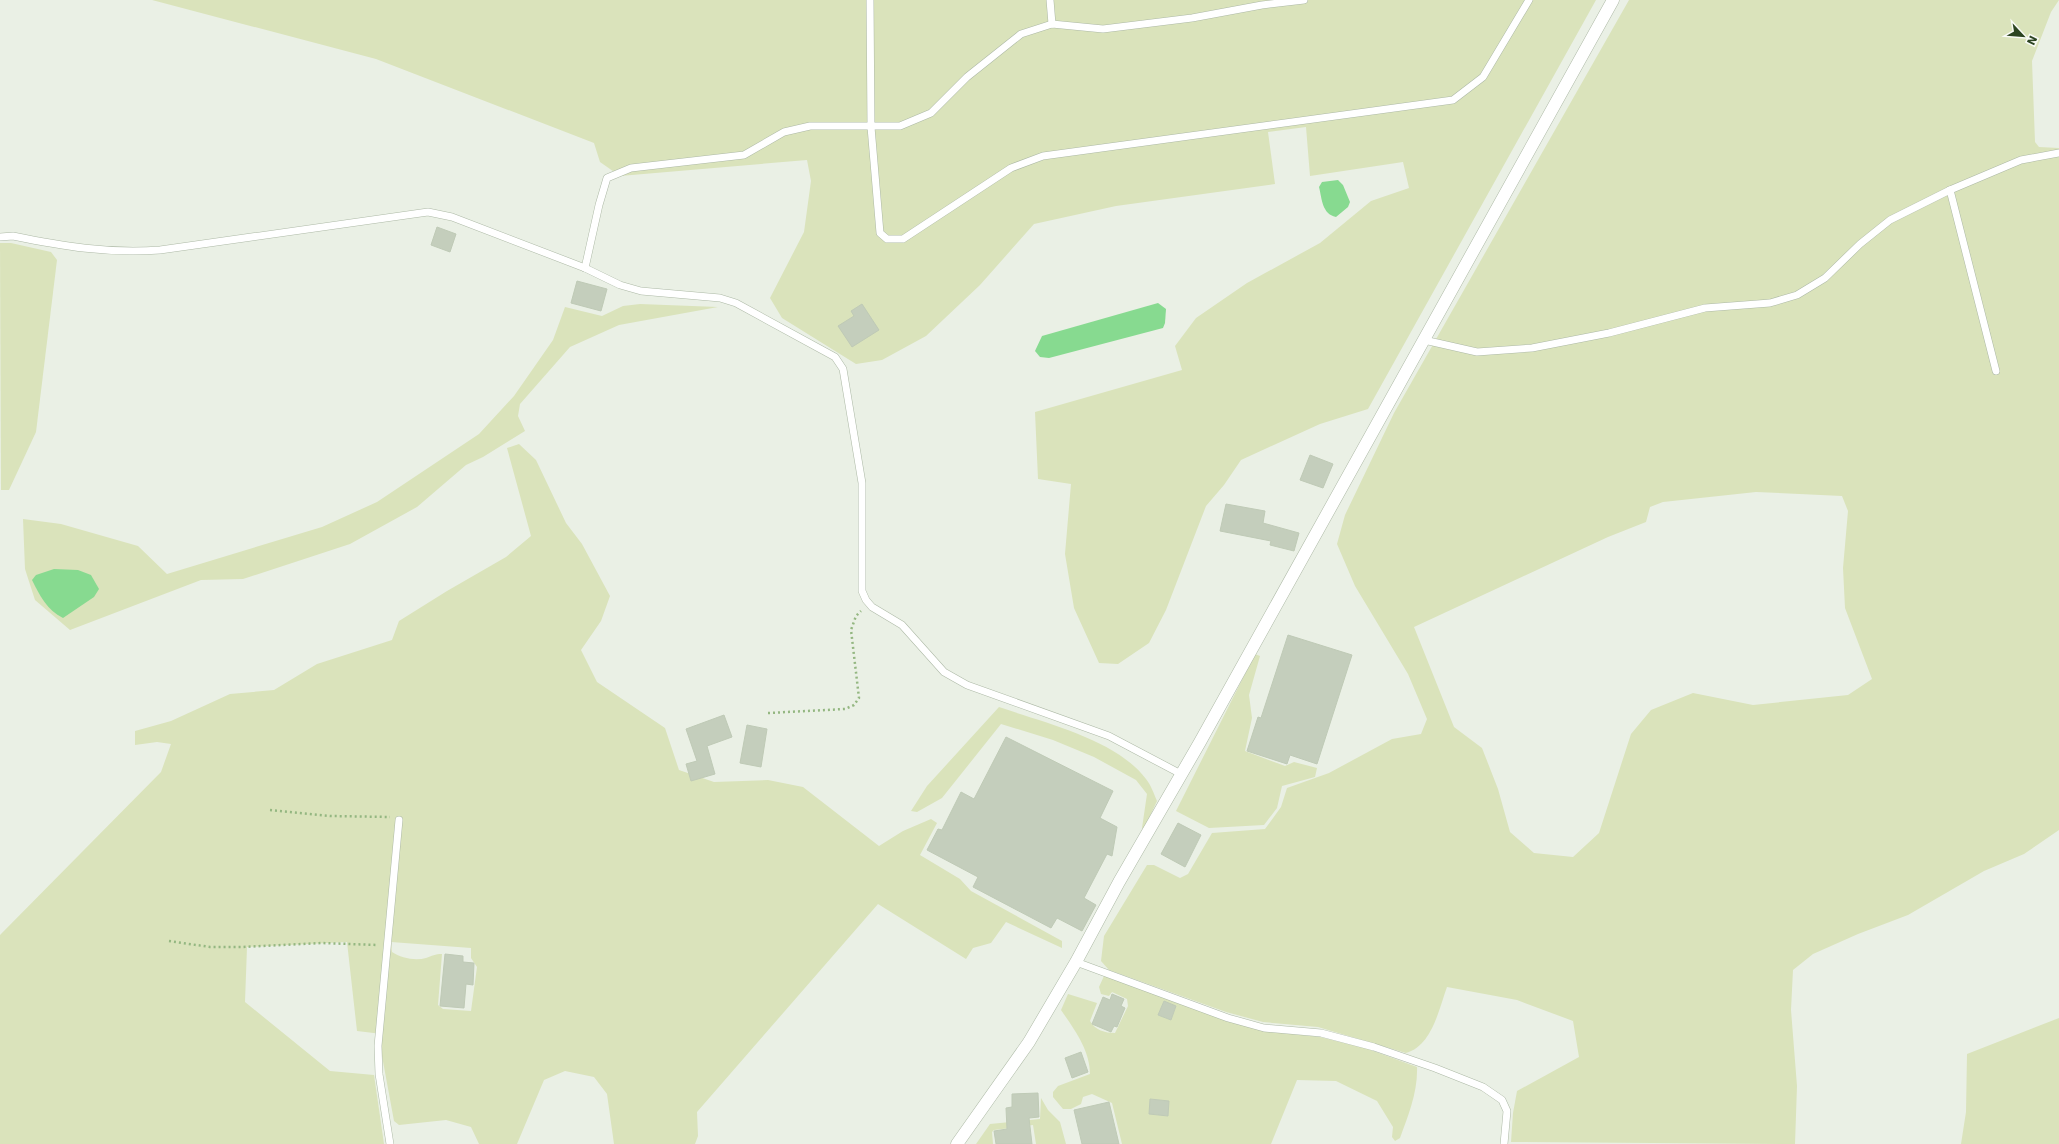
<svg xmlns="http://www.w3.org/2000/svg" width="2059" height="1144" viewBox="0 0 2059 1144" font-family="'DejaVu Sans',sans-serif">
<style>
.green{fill:#dae3bb;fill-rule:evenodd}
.water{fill:#87da90}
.building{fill:#c4cebc;stroke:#bfcab6}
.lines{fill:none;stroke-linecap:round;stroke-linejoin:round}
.service-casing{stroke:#adb9a6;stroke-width:8}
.minor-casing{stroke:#adb9a6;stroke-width:13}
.path{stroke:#94b781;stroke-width:2.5;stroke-dasharray:2 3;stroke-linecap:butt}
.service{stroke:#fff;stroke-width:7}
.minor{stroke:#fff;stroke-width:12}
</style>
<rect width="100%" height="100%" fill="#eaf0e5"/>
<g class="green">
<polygon points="152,0 1596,0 1368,409 1320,424 1241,460 1224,485 1206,506 1166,610 1149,643 1118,664 1099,663 1074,608 1065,554 1071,484 1038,479 1035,412 1182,370 1175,346 1196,318 1247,283 1320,243 1371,201 1409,188 1403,162 1310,176 1306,127 1268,132 1275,184 1116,206 1034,224 980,285 926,336 882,360 856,364 782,318 770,298 804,232 811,181 807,160 620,176 600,162 594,143 376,59"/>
<path d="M1629,0h430l-8,12 -19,49 3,81 4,5 20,1v682l-35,24 -40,17 -76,44 -50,19 -45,20 -20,16 -2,40 6,76 -2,58 -284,-2 2,-29 4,-22 62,-34 -6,-36 -56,-21 -70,-13c-8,22 -15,59 -41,66l-88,-26 -55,-5 -37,-10 -117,-42 -8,-9 3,-25 43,-71h7l26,13 8,-4 24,-41 53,-4 16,-22 6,-19 42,-15 63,-34 29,-5 6,-15 -19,-45 -53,-88 -18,-42 8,-29 49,-102zM1756,492l86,4 6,15 -5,57 2,40 27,71 -24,16 -95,10 -60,-12 -42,17 -20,24 -32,99 -26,24 -39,-4 -24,-21 -12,-43 -16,-41 -28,-21 -40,-100 194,-90 38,-15 4,-15 13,-5z"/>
<polygon points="0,243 11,243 51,252 57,260 36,432 9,490 1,490"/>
<polygon points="640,304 718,307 619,325 570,347 520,404 518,416 525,431 483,457 466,465 417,507 350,544 243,579 201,580 70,630 35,600 25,569 23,519 61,524 138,546 167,574 322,527 377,502 479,434 514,396 553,340 565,307 602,316 623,306"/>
<path d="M519,444l17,16 30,63 16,21 28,52 -9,25 -20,29 16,32 68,46 14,42 35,12 54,-2 35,7 76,59 24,-15 28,-12 6,4 -17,32 40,24 11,12 91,50v7l-56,-26 -15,21 -18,5 -7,11 -88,-55 -181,208 1,24 -3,8h-81l-7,-50 -13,-17 -29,-6 -21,9 -27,64h-38l-8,-17 -25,-7 -47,5 -5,-4 -12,-65v-22l-25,-3 -10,-89 -100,5 -2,55 85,69 44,4 10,69h-384v-209l161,-163 10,-28 -14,-2 -22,3v-14l36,-10 59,-27 44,-4 43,-26 75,-24 7,-19 48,-30 59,-34 25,-21 -24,-88zM391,942l80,6v10l6,9 -6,44 -28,-2 -5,-4 4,-51c-7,0 -10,2 -16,4 -11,3 -25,0 -34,-6z"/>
<polygon points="1255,654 1260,656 1249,695 1252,718 1245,751 1285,766 1294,762 1317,768 1315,777 1282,786 1277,808 1264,825 1209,828 1176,811"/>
<path d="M999,707c46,16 117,32 147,72 5,6 8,15 11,22l-13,28 -2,-1 5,-34 -11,-14 -42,-23 -41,-17 -52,-16 -59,74 -25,14 -6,-1 16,-25z"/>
<path d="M1104,976l161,55 55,6 48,12 49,18c1,25 -9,49 -17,71l-5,3 -3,-4 1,-10 -16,-26 -41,-20 -39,-1 -26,64h-149l-10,-41 -20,-9 -9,3 -2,7 -10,5h-8l-10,-12v-5l5,-6 32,-12c0,-24 -16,-45 -29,-64l7,-16 29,9 -7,18c5,9 15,12 25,12l13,-27 -1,-7 -15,-7 -3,4 -8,-2 -2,-7zM1164,1001l12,5 -5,14 -13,-5zM1150,1099l19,2 -1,15 -19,-2z"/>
<polygon points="2059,1018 2059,1144 1961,1144 1966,1112 1967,1054"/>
<polygon points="1041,1098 1048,1110 1060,1122 1066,1144 1036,1144 1033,1125 994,1130 992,1132 993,1144 976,1144 990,1124 1040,1119"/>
</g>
<g class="water">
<path d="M1338,180l5,5 7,17 -2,5 -12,10c-14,-3 -14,-18 -17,-30l3,-5z"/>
<polygon points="1158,303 1166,309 1165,323 1163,328 1049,358 1040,357 1035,351 1042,336"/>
<path d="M54,569l24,1 13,5 8,14 -5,8 -31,21c-16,-8 -23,-22 -31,-38l4,-5z"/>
</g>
<g class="building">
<polygon points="437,227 456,234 450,252 431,245"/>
<polygon points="577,281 607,289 601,311 571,303"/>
<polygon points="862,304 879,330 852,347 838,326 854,316 851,311"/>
<polygon points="1310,455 1333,464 1323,488 1300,480"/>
<polygon points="1226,504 1265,511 1263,523 1299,533 1294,551 1270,545 1271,541 1220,531"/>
<polygon points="1288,635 1352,655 1317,764 1290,755 1287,764 1247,751 1258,717 1261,718"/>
<polygon points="724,715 732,737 707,746 715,774 691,781 686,764 697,761 686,729"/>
<polygon points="747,725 767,729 761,767 740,763"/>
<polygon points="1006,737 1113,791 1100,818 1117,827 1112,856 1107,854 1084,898 1096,905 1082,931 1057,918 1051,928 973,887 978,877 927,850 938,829 942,830 961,792 974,799"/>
<polygon points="1178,823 1201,835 1185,867 1161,854"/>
<polygon points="445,954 463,956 463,962 474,963 473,985 466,984 464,1008 440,1006"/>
<polygon points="1112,994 1124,999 1121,1006 1125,1008 1117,1027 1114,1026 1111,1032 1092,1024 1103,997 1110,1000"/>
<polygon points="1164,1001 1176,1006 1171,1020 1158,1015"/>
<polygon points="1081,1052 1088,1072 1072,1078 1065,1058"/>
<polygon points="1038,1093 1039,1117 1029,1118 1032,1144 996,1144 994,1131 1007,1129 1006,1108 1012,1107 1012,1094"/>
<polygon points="1150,1099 1169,1101 1168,1116 1149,1114"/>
<polygon points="1109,1102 1119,1144 1082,1144 1074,1110"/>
</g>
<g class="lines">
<defs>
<g id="service">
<polyline points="870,0 871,127 880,233 887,239 903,239 1011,168 1043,156 1453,100 1483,77 1529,0"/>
<polyline points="1050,0 1052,24"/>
<polyline points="1950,190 1996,371"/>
<path d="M0,237l13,-1c49,10 96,18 147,14l268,-38 24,5 133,51 35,17 21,6 79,7 16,5 99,54 8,12 19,114v108l4,9 6,7 30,18 42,47 23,13 142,51 72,38"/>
<polyline points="585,268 599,205 607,178 631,168 744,155 784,132 810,126 900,126 931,113 967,77 1021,34 1052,24 1103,29 1192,18 1262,5 1304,0"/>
<polyline points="1424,340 1477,352 1532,348 1609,333 1705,308 1770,303 1797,295 1825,278 1860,244 1890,220 1950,190 2021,160 2059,153"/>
<polyline points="1076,962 1228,1018 1264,1028 1321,1033 1374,1047 1435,1068 1483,1087 1502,1100 1507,1111 1504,1144"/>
<polyline points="390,1144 379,1074 378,1046 399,820"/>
</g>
<polyline id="minor" points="957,1144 1029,1042 1076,962 1119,882 1200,742 1613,0"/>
</defs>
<use href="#service" class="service-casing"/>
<use href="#minor" class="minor-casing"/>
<g class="path">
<polyline points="768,713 845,709 854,705 859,698 851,630 856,616 861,611"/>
<polyline points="270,810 330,816 390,817"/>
<polyline points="169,941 210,947 242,947 321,943 377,945"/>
</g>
<use href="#service" class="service"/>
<use href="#minor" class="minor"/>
</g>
<g transform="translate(2023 36) rotate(116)" stroke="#f9fbf6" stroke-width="3" paint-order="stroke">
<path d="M0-3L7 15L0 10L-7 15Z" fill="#2c4421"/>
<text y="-6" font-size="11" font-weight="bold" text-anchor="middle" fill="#2c4421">N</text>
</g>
</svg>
